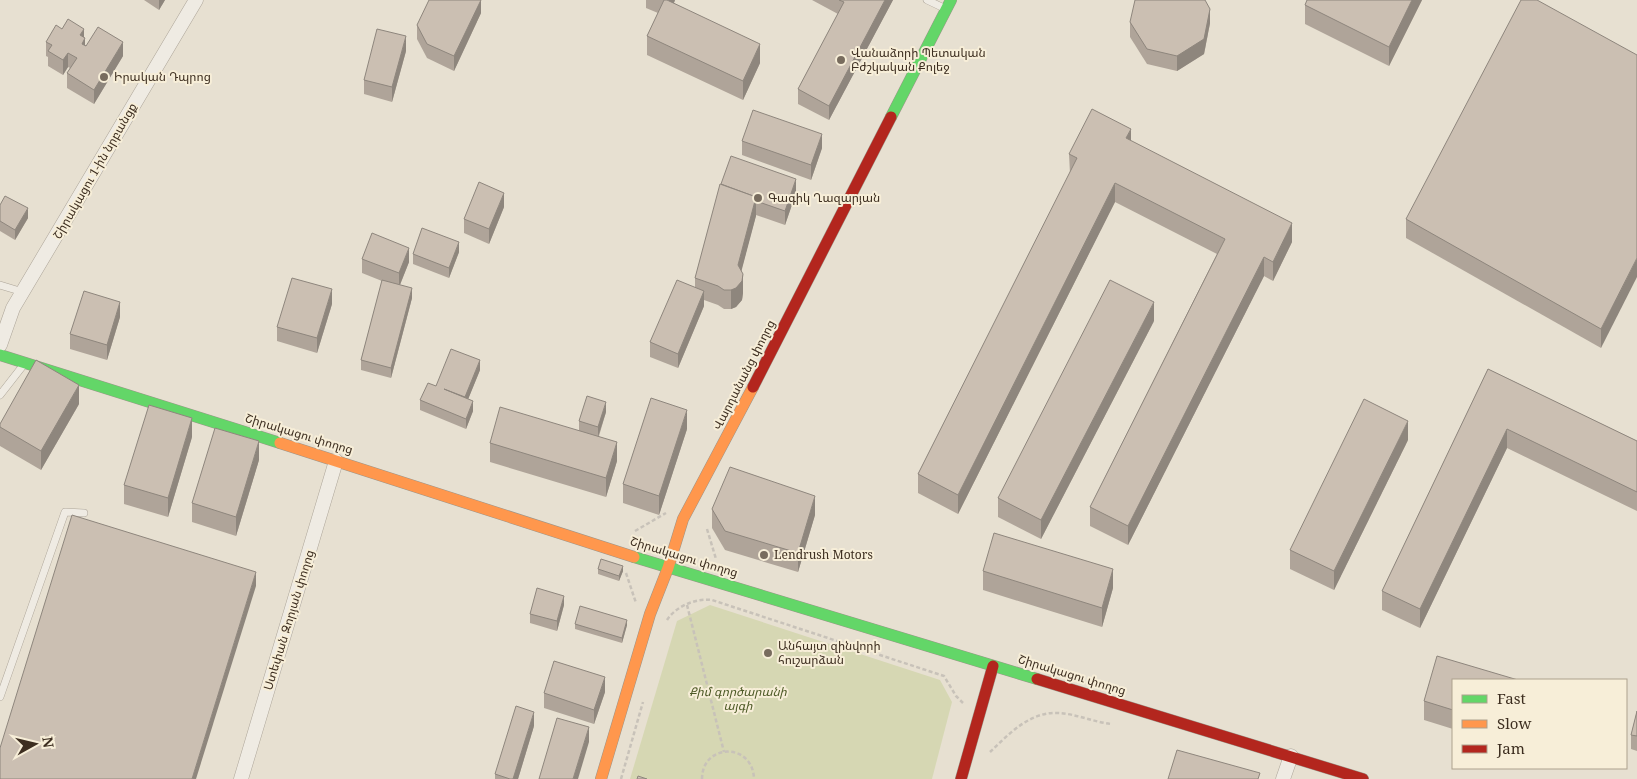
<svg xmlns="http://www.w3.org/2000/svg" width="1637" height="779" viewBox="0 0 1637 779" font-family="'Noto Serif','Noto Sans Armenian',serif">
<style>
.green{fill:#d6d7b3}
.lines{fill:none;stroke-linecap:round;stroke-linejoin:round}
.lane-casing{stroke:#ada599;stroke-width:8}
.street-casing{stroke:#ada599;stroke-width:15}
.fast-casing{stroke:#9c958a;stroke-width:12}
.slow-casing{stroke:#9c958a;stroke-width:12}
.jam-casing{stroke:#9c958a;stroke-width:12}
.path{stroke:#c8c2b9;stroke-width:2.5;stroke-dasharray:4 2.5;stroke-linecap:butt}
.lane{stroke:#efebe3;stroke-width:7}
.street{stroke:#efebe3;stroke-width:14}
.fast{stroke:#63d668;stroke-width:11}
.slow{stroke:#ff974d;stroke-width:11}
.jam{stroke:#b3261e;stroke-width:11}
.wall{fill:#afa499}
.shaded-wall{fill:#8e867d}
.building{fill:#cbbfb2;stroke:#8e867d}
.poi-dot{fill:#786c5e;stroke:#f7eed8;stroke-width:2}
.labels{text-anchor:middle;stroke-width:4;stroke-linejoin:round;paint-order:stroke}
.poi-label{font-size:12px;fill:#3d2e20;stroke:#f7eed8;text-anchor:start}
.street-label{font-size:12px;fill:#3d2e20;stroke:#f7eed8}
.park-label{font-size:12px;font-style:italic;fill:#4d5a26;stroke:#f7eed8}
</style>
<rect width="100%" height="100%" fill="#e7e0d1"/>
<polygon class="green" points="710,605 940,680 952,702 932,779 630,779 677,621"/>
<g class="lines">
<defs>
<g id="lane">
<polyline points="927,0 946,9"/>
<polyline points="0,285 23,292"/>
<polyline points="0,395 25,363"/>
<polyline points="0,697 65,512 84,513"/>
</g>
<g id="street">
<polyline points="0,345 13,308 196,0"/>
<polyline points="241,779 336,461"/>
<polyline points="1283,779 1291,756"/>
</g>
<g id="fast">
<polyline points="891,117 951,0"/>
<polyline points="0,355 280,443"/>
<polyline points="634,557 1037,679"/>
</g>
<g id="slow">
<polyline points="280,443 634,557"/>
<polyline points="601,779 650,614 668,568 683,519 753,387"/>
</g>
<g id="jam">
<polyline points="753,387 891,117"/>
<polyline points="1037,679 1363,779"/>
<polyline points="961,779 993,666"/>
</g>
</defs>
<use href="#lane" class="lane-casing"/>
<use href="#street" class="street-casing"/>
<use href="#fast" class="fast-casing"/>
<use href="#slow" class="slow-casing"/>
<use href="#jam" class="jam-casing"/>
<g class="path">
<polyline points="707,529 716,559"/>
<polyline points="635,531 666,513"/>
<polyline points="626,573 636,603"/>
<polyline points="687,605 724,752"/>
<path d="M667,620c9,-14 29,-22 45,-20l232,76 12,20 7,7"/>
<path d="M990,752c19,-18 40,-41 69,-39 17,1 35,9 52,11"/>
<polyline points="621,779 643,702"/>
<path d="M702,779c0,-36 51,-37 52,0"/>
</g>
<use href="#lane" class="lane"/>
<use href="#street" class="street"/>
<use href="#fast" class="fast"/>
<use href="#slow" class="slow"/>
<use href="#jam" class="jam"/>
</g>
<g class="wall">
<polygon points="144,0 165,0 159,10"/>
<polygon points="481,0 481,13 454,71 427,58 417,39 417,25"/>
<polygon points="646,0 675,0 674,3 760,63 743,100 647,55 647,36 658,13 646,8"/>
<polygon points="812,0 893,0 829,120 798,104 798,89 838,14"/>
<polygon points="1422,0 1389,66 1305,24 1305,5"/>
<polygon points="1130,22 1210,23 1204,54 1177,71 1147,64 1130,37"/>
<polygon points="62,29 84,38 85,45 123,56 94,104 67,88 67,73 70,68 68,67 63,75 48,66 48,57 46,56 46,42"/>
<polygon points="406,51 392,102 364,94 364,80"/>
<polygon points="1637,55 1601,348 1406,238 1406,219"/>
<polygon points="742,141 822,148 811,180 742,155"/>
<polygon points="1131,141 1292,242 1273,281 1264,276 1128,545 1090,526 1090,507 1217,254 1115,202 958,514 918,493 918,474 1070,174 1069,154"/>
<polygon points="721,184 796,193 785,225 756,215 741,271 743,293 742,300 736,307 731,309 724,309 718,305 704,300 704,306 678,368 650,357 650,342 695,287 695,278"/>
<polygon points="0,205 28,218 15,240 0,231"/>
<polygon points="504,207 489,244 464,233 464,219"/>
<polygon points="459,252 449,278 413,264 413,254"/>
<polygon points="362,259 409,262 400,285 412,298 391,378 361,370 361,360 382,281 362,273"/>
<polygon points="332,304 317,353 277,341 277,327"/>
<polygon points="120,317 107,360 70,349 70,334"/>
<polygon points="1154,321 1041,539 998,517 998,498"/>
<polygon points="1488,369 1637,441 1637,511 1507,448 1420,628 1382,610 1382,591"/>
<polygon points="480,370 468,399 473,411 466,429 420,410 420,400 436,386"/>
<polygon points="79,404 41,470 0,446 0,424"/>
<polygon points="606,412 599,436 617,461 606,497 490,462 490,443 579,430 579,421"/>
<polygon points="687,429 659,515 623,503 623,484"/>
<polygon points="192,437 168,517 124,504 124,485"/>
<polygon points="1408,440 1334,590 1290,569 1290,550"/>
<polygon points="259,460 236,536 192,522 192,503"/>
<polygon points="712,509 815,515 798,572 725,550 712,528"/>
<polygon points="598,569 623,571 619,581 598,574"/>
<polygon points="983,571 1113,588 1102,627 983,590"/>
<polygon points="564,605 557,631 530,623 530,614"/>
<polygon points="575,624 627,625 622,643 575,629"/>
<polygon points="1453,680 1453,729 1424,720 1424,701"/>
<polygon points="605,692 594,724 544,708 544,693"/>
<polygon points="1637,711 1637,751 1631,749 1631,735"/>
<polygon points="534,726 518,779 495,779 495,774"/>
</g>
<g class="shaded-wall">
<polygon points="159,0 165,0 159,10"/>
<polygon points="481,0 481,13 454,71 454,56"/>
<polygon points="669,0 675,0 668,17"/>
<polygon points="885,0 893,0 829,120 829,106"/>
<polygon points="1412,0 1422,0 1389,66 1389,47"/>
<polygon points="1210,9 1210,23 1204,54 1177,71 1177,56"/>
<polygon points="84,29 84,40 85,38 85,53 82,58 80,35"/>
<polygon points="406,36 406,51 392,102 392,87"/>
<polygon points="123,42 123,56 94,104 94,90"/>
<polygon points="760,44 760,63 743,100 743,81"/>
<polygon points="68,53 68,67 63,75 63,60"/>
<polygon points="1131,129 1131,148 1126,138"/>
<polygon points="822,134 822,148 811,180 811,165"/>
<polygon points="796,179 796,193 785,225 785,211"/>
<polygon points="1115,183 1115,202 958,514 958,495"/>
<polygon points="504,193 504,207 489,244 489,229"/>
<polygon points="756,197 756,216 738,284 738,265"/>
<polygon points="28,208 28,218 15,240 15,230"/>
<polygon points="1292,223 1292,242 1273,281 1273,262"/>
<polygon points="459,242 459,252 449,278 449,268"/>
<polygon points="409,248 409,262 399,287 399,273"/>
<polygon points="1264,257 1264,276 1128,545 1128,526"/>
<polygon points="1637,258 1637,277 1601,348 1601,329"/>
<polygon points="743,274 743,293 742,300 736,307 731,309 731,290"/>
<polygon points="412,288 412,298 391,378 391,368"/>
<polygon points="332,289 332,304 317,353 317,338"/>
<polygon points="704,291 704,306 678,368 678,354"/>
<polygon points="120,302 120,317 107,360 107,345"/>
<polygon points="1154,302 1154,321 1041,539 1041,520"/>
<polygon points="480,360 480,370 465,407 465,397"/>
<polygon points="79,385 79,404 41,470 41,451"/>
<polygon points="473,401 473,411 466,429 466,419"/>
<polygon points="606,402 606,412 598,437 598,427"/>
<polygon points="687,410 687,429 659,515 659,496"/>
<polygon points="192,418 192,437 168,517 168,498"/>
<polygon points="1408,421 1408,440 1334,590 1334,571"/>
<polygon points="1507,429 1507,448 1420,628 1420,609"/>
<polygon points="259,441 259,460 236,536 236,517"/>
<polygon points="617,442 617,461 606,497 606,478"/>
<polygon points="815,496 815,515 798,572 798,553"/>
<polygon points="623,566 623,571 619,581 619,576"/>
<polygon points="1113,569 1113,588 1102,627 1102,608"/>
<polygon points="256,572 256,586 196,779 192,779"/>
<polygon points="564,596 564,605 557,631 557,621"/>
<polygon points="627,620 627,625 622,643 622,638"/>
<polygon points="605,677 605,692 594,724 594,710"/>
<polygon points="534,712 534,726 518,779 513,779"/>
<polygon points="589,727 589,742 578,779 573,779"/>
</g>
<g class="building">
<polygon points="429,0 481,0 454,56 427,44 417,25"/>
<polygon points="664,0 667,0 760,44 743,81 647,36"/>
<polygon points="839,0 885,0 829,106 798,89 844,2"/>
<polygon points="1135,0 1205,0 1210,9 1204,39 1177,56 1147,49 1130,22"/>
<polygon points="1307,0 1412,0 1389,47 1305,5"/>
<polygon points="1521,0 1537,0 1637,55 1637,258 1601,329 1406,219"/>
<polygon points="68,19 84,29 80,35 85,38 82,44 86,46 98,27 123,42 94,90 67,73 77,58 68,53 63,60 48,51 52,45 46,42 56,25 62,29"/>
<polygon points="377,29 406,36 392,87 364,80"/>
<polygon points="1092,109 1131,129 1126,138 1292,223 1273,262 1264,257 1128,526 1090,507 1225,239 1115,183 958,495 918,474 1077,158 1069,154"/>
<polygon points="753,110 822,134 811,165 742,141"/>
<polygon points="731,156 796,179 785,211 756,201 756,197 721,184"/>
<polygon points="479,182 504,193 489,229 464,219"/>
<polygon points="720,184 756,197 738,265 743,274 742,281 736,288 731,290 724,290 718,286 695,278"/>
<polygon points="5,196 28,208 15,230 0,221 0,205"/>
<polygon points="422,228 459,242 449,268 413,254"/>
<polygon points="372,233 409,248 399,273 362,259"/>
<polygon points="292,278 332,289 317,338 277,327"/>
<polygon points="382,280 412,288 391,368 361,360"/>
<polygon points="677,280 704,291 678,354 650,342"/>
<polygon points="1110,280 1154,302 1041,520 998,498"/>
<polygon points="84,291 120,302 107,345 70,334"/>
<polygon points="451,349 480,360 465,397 444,389 473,401 466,419 420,400 428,383 436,386"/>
<polygon points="36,360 79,385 41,451 0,427 0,424"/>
<polygon points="1488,369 1637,441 1637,492 1507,429 1420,609 1382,591"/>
<polygon points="587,396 606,402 598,427 579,421"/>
<polygon points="651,398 687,410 659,496 623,484"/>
<polygon points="1364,399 1408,421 1334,571 1290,550"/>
<polygon points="149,405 192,418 168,498 124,485"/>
<polygon points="500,407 617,442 606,478 490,443"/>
<polygon points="215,428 259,441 236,517 192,503"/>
<polygon points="730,467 815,496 798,553 725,531 712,509"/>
<polygon points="72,515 256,572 192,779 0,779 0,748"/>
<polygon points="994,533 1113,569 1102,608 983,571"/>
<polygon points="601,559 623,566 619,576 598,569"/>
<polygon points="537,588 564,596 557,621 530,614"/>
<polygon points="580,606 627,620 622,638 575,624"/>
<polygon points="1437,656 1518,680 1453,680 1453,710 1424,701"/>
<polygon points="554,661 605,677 594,710 544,693"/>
<polygon points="516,706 534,712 513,779 510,779 495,774"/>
<polygon points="1637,711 1637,736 1631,735"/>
<polygon points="557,718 589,727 573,779 539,779"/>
<polygon points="1177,750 1260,773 1258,779 1168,779"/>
<polygon points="638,776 647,779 637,779"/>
</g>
<g class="poi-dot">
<circle cx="841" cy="60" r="5"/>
<circle cx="104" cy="77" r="5"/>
<circle cx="758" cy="198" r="5"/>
<circle cx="764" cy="555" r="5"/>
<circle cx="768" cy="653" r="5"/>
</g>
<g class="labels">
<g class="poi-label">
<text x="851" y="57">Վանաձորի Պետական<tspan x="851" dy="14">Բժշկական Քոլեջ</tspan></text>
<text x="114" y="81">Իրական Դպրոց</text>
<text x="768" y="202">Գագիկ Ղազարյան</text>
<text x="774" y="559">Lendrush Motors</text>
<text x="778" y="650">Անհայտ զինվորի<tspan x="778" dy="14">հուշարձան</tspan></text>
</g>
<g class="street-label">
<text transform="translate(95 171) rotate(-60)" y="4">Շիրակացու 1-ին նրբանցք</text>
<text transform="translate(744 375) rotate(-63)" y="4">Վարդանանց փողոց</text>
<text transform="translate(299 434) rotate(17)" y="4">Շիրակացու փողոց</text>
<text transform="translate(684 557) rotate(17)" y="4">Շիրակացու փողոց</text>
<text transform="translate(289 620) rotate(-73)" y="4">Ստեփան Զորյան փողոց</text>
<text transform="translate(1072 675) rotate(17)" y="4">Շիրակացու փողոց</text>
</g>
<g class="park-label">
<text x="738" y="696">Քիմ գործարանի<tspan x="738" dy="14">այգի</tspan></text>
</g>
</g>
<rect x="1452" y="679" width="175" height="90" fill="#f7eed8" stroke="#ada18e"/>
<rect x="1462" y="695" width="25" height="8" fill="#63d668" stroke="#ada18e"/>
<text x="1497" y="704" font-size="15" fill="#3d2e20">Fast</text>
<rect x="1462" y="720" width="25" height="8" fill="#ff974d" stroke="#ada18e"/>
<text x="1497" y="729" font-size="15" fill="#3d2e20">Slow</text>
<rect x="1462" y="745" width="25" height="8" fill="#b3261e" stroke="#ada18e"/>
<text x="1497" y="754" font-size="15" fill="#3d2e20">Jam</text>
<g transform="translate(35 744) rotate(82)" stroke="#f7eed8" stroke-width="4" paint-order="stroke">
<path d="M0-4L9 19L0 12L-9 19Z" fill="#3d2e20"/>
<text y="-8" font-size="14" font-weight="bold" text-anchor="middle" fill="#3d2e20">N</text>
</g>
</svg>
